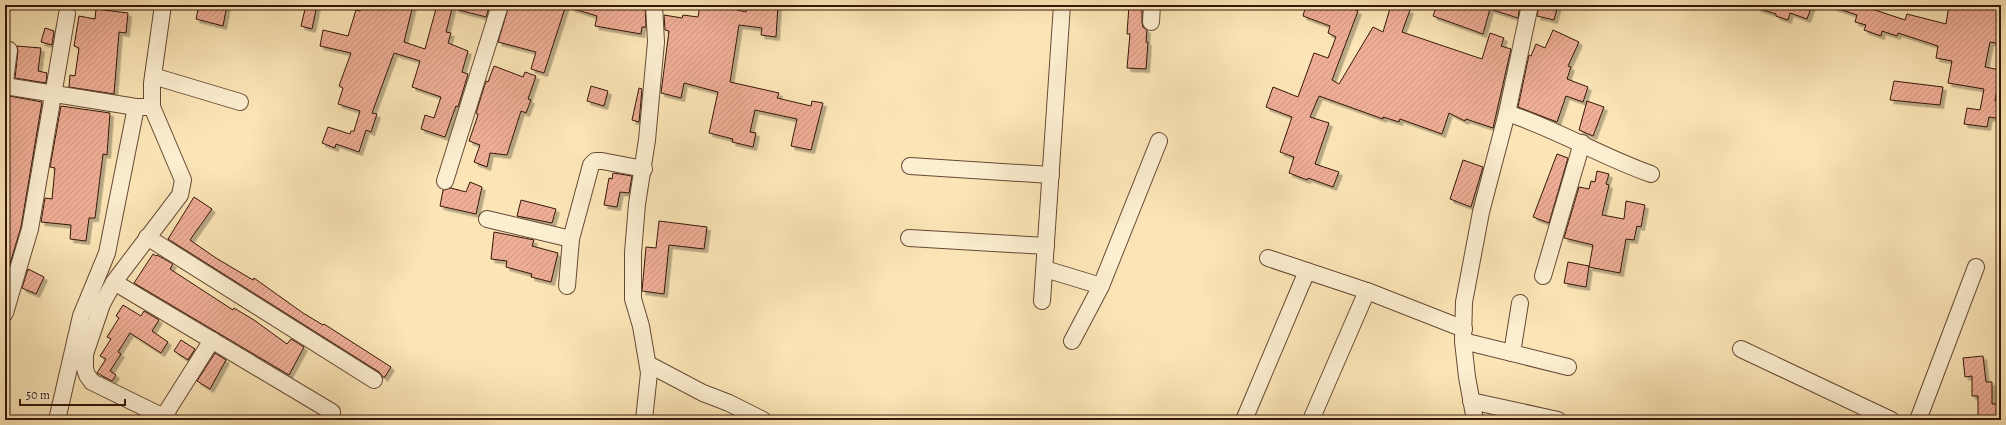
<svg xmlns="http://www.w3.org/2000/svg" width="2006" height="425" viewBox="0 0 2006 425" font-family="Alegreya,serif">
<style>
.building{fill:url(#building-hatch);stroke:#351609;filter:url(#shadow)}
.lines{fill:none;stroke-linecap:round;stroke-linejoin:round}
.minor-casing{stroke:#664a34;stroke-width:18}
.minor{stroke:#fceed0;stroke-width:16}
</style>
<defs>
<pattern id="building-hatch" width="6" height="6" patternUnits="userSpaceOnUse"><rect width="6" height="6" fill="#efae96"/><path d="M-1 1l2-2M0 6l6-6M5 7l2-2" fill="none" stroke="#ce9580"/></pattern>
<filter id="shadow"><feDropShadow dx="3.5" dy="3.5" stdDeviation="0" flood-color="#0004"/></filter>
</defs>
<rect width="100%" height="100%" fill="#fbe5b6"/>
<filter id="stains"><feTurbulence type="fractalNoise" baseFrequency=".005" numOctaves="4"/><feColorMatrix values="0 0 0 0 .2 0 0 0 0 .09 0 0 0 0 .02 0 0 0 .5 -.17"/></filter>
<radialGradient id="worn" r=".72"><stop offset=".6" stop-color="#630" stop-opacity="0"/><stop offset="1" stop-color="#630" stop-opacity=".3"/></radialGradient>
<g class="building">
<polygon points="199,5 227,5 223,26 196,19"/>
<polygon points="306,5 317,5 312,29 301,26"/>
<polygon points="362,5 413,5 404,42 425,49 437,5 453,5 446,32 451,33 448,43 468,51 462,72 468,74 458,107 456,106 452,117 445,137 421,129 425,115 434,118 441,97 412,87 420,61 394,53 372,113 377,114 371,132 366,130 359,152 336,144 335,148 322,143 328,127 350,134 351,131 354,131 360,111 338,104 343,88 339,86 351,53 320,46 323,30 348,36 356,10 360,11"/>
<polygon points="455,5 490,5 486,17 455,9"/>
<polygon points="509,5 566,5 544,73 531,69 536,52 498,42"/>
<polygon points="571,5 645,5 646,27 642,27 641,34 595,26 597,16 571,8"/>
<polygon points="700,5 717,5 746,12 747,5 778,5 776,37 761,35 762,28 739,25 730,82 779,93 777,98 811,106 812,101 823,103 811,150 791,146 797,119 755,110 750,132 756,133 753,147 732,142 733,139 709,133 718,92 684,83 681,98 661,93 669,31 665,30 664,15 682,18 683,15 698,17"/>
<polygon points="1129,5 1142,5 1142,22 1143,27 1147,30 1146,42 1148,42 1146,69 1127,68 1130,34 1127,34"/>
<polygon points="1306,5 1343,5 1358,11 1332,80 1339,84 1373,27 1383,32 1391,5 1410,10 1402,32 1482,59 1490,33 1504,38 1501,46 1511,49 1493,128 1466,119 1465,121 1449,113 1442,134 1400,119 1399,122 1383,117 1383,119 1319,96 1310,117 1329,123 1315,164 1339,172 1333,187 1308,178 1307,180 1289,173 1294,157 1280,152 1292,117 1266,107 1273,87 1298,97 1314,53 1328,58 1336,37 1328,33 1330,26 1303,16"/>
<polygon points="1437,5 1520,5 1518,18 1490,9 1483,34 1433,16"/>
<polygon points="1539,5 1558,5 1554,20 1537,16"/>
<polygon points="1757,5 1812,5 1807,19 1790,13 1788,20 1776,16 1776,14 1757,8"/>
<polygon points="1833,5 1873,5 1872,9 1905,20 1907,14 1946,24 1949,5 2001,5 2001,44 1990,42 1985,67 2000,70 1995,101 2001,102 2001,119 1989,117 1987,127 1964,124 1967,108 1980,110 1984,89 1948,83 1952,61 1936,58 1938,46 1898,33 1897,36 1882,31 1881,36 1864,30 1866,25 1855,22 1857,15 1833,7"/>
<polygon points="96,9 128,13 126,33 119,32 114,94 69,87 70,75 75,76 79,48 74,46 79,16 95,19"/>
<polygon points="45,28 54,31 52,45 41,42"/>
<polygon points="1553,30 1579,42 1568,66 1571,67 1567,79 1588,87 1583,102 1566,96 1557,122 1518,107 1529,55 1531,56 1536,44 1545,48"/>
<polygon points="17,46 41,48 38,71 47,73 46,83 15,78 18,51"/>
<polygon points="494,66 523,77 525,72 536,76 528,99 531,100 526,113 521,111 507,155 490,153 487,167 474,162 480,145 469,141 477,118 478,114 476,113 486,81 488,82"/>
<polygon points="1894,81 1943,87 1940,105 1890,100"/>
<polygon points="591,86 608,91 604,106 587,101"/>
<polygon points="639,88 642,89 639,122 632,120"/>
<polygon points="9,96 42,102 21,227 5,280 5,117 7,117"/>
<polygon points="1587,101 1604,107 1593,136 1579,130"/>
<polygon points="61,106 110,113 107,155 103,154 95,218 89,218 86,241 70,239 71,225 41,222 45,198 52,199 55,168 50,167"/>
<polygon points="1557,154 1568,158 1549,223 1533,217"/>
<polygon points="1463,160 1483,167 1471,207 1450,199"/>
<polygon points="1597,171 1609,174 1606,184 1609,185 1602,215 1624,219 1626,201 1645,205 1641,227 1637,226 1634,240 1626,239 1620,273 1589,267 1593,245 1564,238 1579,187 1589,189 1591,181 1595,182"/>
<polygon points="613,173 632,176 629,193 620,192 617,207 604,205 609,178 612,179"/>
<polygon points="470,182 482,187 476,214 440,206 443,190 451,188 466,192"/>
<polygon points="194,197 212,209 190,240 216,258 253,280 254,278 303,313 323,325 324,324 391,367 384,378 379,372 168,239"/>
<polygon points="521,200 556,209 552,223 517,216"/>
<polygon points="659,221 707,227 704,249 669,245 664,294 642,291 646,247 656,248"/>
<polygon points="494,232 534,240 532,246 558,253 551,282 531,277 532,274 506,267 507,261 491,259"/>
<polygon points="153,254 156,256 157,255 173,264 170,269 233,310 234,308 254,320 287,344 291,339 304,347 289,375 134,283"/>
<polygon points="1568,262 1589,266 1586,287 1564,283"/>
<polygon points="28,269 44,277 36,294 22,288"/>
<polygon points="123,305 141,316 144,311 159,320 152,331 168,342 161,353 130,333 118,352 121,354 110,371 116,375 112,381 97,373 106,359 100,356 111,339 107,337 119,318 116,316"/>
<polygon points="181,340 195,349 188,360 174,351"/>
<polygon points="215,353 226,360 210,389 197,381"/>
<polygon points="1983,356 1986,382 1992,382 1992,404 2000,404 1999,419 1978,419 1978,396 1972,396 1972,376 1965,377 1963,358"/>
</g>
<g class="lines">
<defs>
<g id="minor">
<polyline points="163,5 152,83 152,107 183,180 180,195 114,282 102,304 85,354 85,369 87,375 92,382 170,420"/>
<polyline points="1151,22 1152,5"/>
<polyline points="153,76 240,102"/>
<polyline points="5,81 9,50"/>
<polyline points="5,86 136,107 146,107"/>
<path d="M1507,113c50,16 95,44 144,61"/>
<polyline points="910,166 1051,175"/>
<polyline points="445,181 500,5"/>
<polyline points="487,219 571,239"/>
<polyline points="147,237 374,380"/>
<polyline points="909,238 1046,246"/>
<polyline points="1268,258 1367,291 1464,329"/>
<polyline points="1045,269 1101,286"/>
<polyline points="1543,276 1582,143"/>
<polyline points="114,282 332,412"/>
<polyline points="567,286 571,239 591,165 595,161 602,161 644,169"/>
<polyline points="1042,301 1062,5"/>
<polyline points="5,313 30,229 67,14"/>
<polyline points="1072,341 1101,286 1159,141"/>
<polyline points="1463,341 1568,367"/>
<polyline points="1741,349 1891,420"/>
<polyline points="1512,353 1520,303"/>
<polyline points="648,364 703,393 729,403 763,420"/>
<polyline points="1471,401 1558,420"/>
<polyline points="164,416 212,340"/>
<polyline points="57,420 81,316 107,253 136,107"/>
<polyline points="644,420 649,373 641,326 633,299 633,253 637,204 647,140 656,42 654,5"/>
<polyline points="1244,420 1307,271"/>
<polyline points="1311,420 1367,291"/>
<polyline points="1475,420 1467,377 1463,341 1464,302 1481,212 1507,113 1530,5"/>
<polyline points="1918,420 1976,267"/>
</g>
</defs>
<use href="#minor" class="minor-casing"/>
<use href="#minor" class="minor"/>
</g>
<rect width="2006" height="425" fill="none" stroke="#fbe5b6" stroke-width="20"/>
<rect x="6" y="6" width="1994" height="413" fill="none" stroke="#351609" stroke-width="2"/>
<rect x="10" y="10" width="1986" height="405" fill="none" stroke="#351609"/>
<path d="M20 399v6h105v-6" fill="none" stroke="#351609" stroke-width="2"/>
<text x="26" y="399" font-size="12" fill="#351609" stroke="#fceed0" stroke-width="3" paint-order="stroke">50 m</text>
<rect width="100%" height="100%" filter="url(#stains)"/>
<rect width="100%" height="100%" fill="url(#worn)"/>
</svg>
